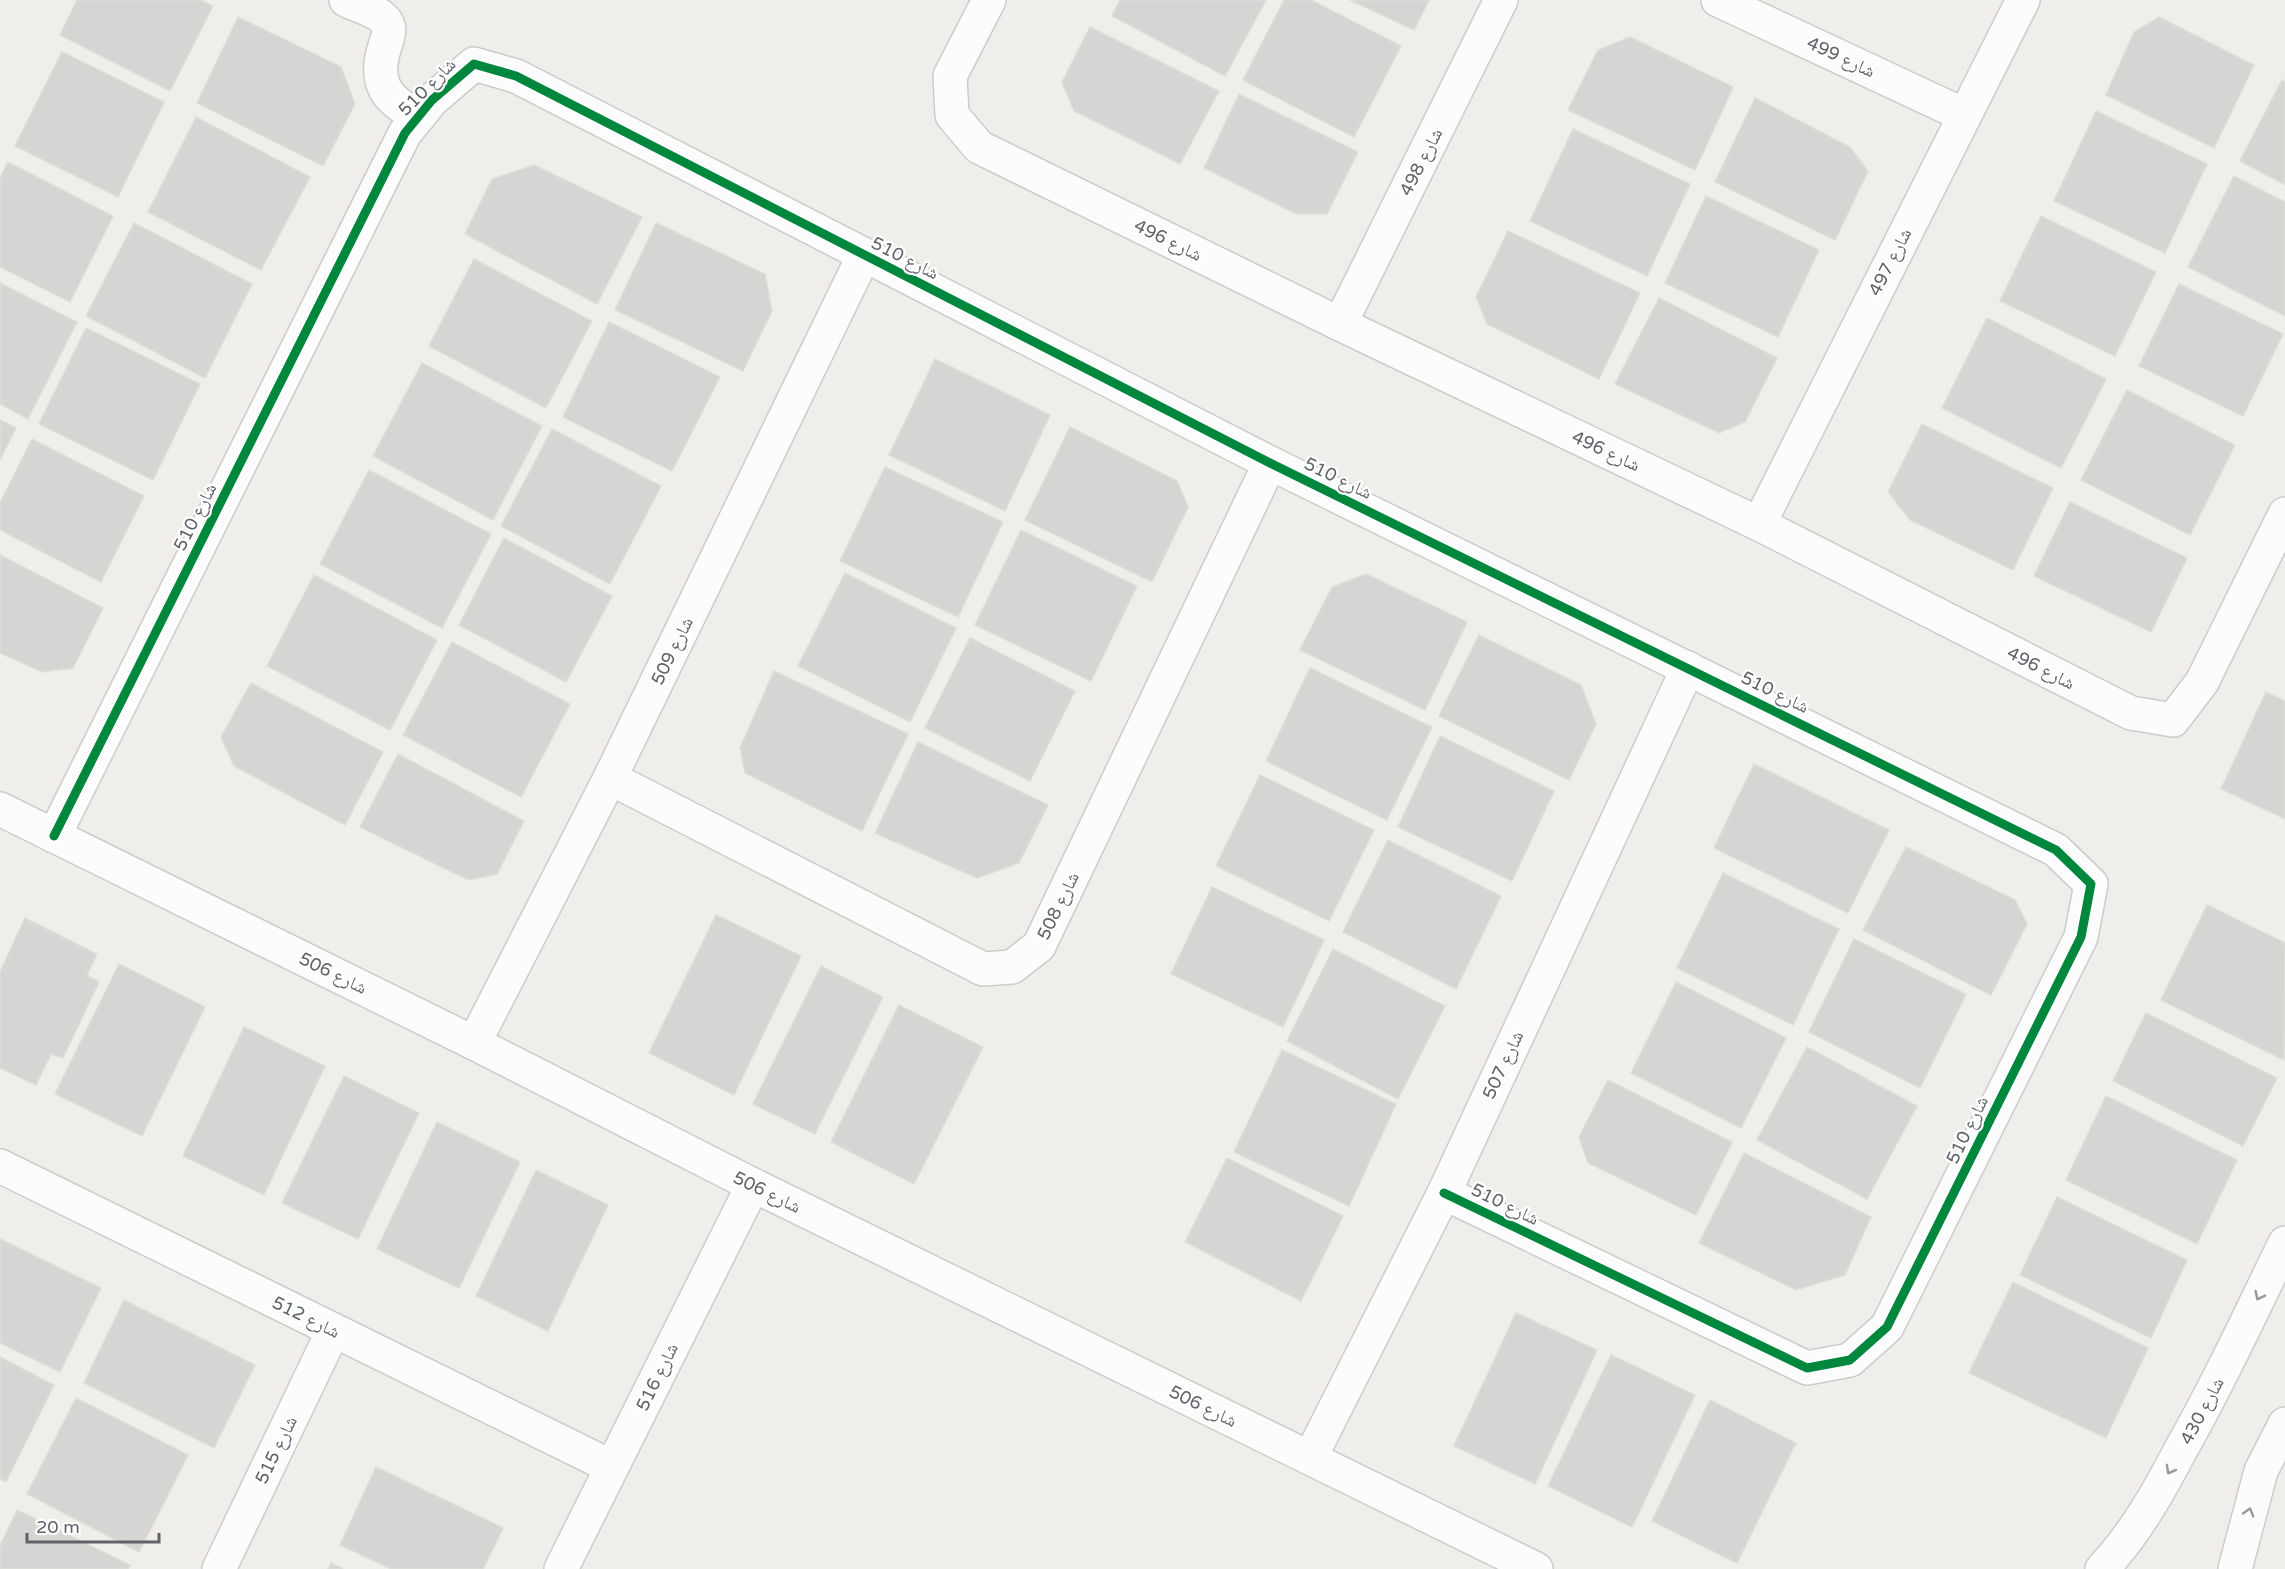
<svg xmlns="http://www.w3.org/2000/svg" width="2285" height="1569" viewBox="0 0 2285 1569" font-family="'Varela Round','Noto Naskh Arabic',sans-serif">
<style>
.building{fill:#d6d5d3;stroke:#deddd9;stroke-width:1.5}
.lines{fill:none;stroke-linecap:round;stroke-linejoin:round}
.minor-casing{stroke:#cbcccc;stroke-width:36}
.minor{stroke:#fdfcfc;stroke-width:33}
.cycleway-casing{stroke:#fff;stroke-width:13}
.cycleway{stroke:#00873e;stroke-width:9}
.oneway{stroke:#96999c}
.labels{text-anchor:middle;stroke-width:4.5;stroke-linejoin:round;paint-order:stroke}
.street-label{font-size:18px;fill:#5f6368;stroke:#fff}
</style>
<rect width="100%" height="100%" fill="#efeeea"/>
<g class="building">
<polygon points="77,0 200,0 213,6 170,91 60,35"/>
<polygon points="1120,0 1266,0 1225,76 1112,16"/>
<polygon points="1284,0 1311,0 1401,46 1354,137 1243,80"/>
<polygon points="1350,0 1429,0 1414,30"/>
<polygon points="238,17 341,67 355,104 323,166 197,103"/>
<polygon points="2159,17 2254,65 2214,148 2106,95 2134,32"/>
<polygon points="1090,27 1219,91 1180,164 1074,111 1062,82"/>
<polygon points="1630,37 1733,87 1695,170 1568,110 1598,50"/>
<polygon points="62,52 164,102 118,197 15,146"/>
<polygon points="2282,80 2285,82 2285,185 2240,161"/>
<polygon points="1239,94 1358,152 1327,214 1296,214 1204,168"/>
<polygon points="1755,98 1850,147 1868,171 1835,240 1715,182"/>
<polygon points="2096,111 2207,164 2165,253 2054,201"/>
<polygon points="196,117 310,177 261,270 148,212"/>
<polygon points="1573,129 1690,184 1647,276 1530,221"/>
<polygon points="8,162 113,216 70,302 0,267 0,178"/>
<polygon points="534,165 642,217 597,304 465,234 492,179"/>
<polygon points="2234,176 2285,202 2285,316 2188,267"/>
<polygon points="1706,196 1819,250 1778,337 1665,283"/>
<polygon points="2041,216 2156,272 2115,356 2000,301"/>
<polygon points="134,223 252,284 205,378 86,316"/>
<polygon points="656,223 765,274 772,311 743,371 615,310"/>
<polygon points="1508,231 1640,293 1599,379 1487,324 1476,297"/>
<polygon points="474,259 592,321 546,408 429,346"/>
<polygon points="0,283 77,322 28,419 0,404"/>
<polygon points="2179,284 2283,334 2243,416 2139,366"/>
<polygon points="1659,298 1777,358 1745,422 1719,433 1615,384"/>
<polygon points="1987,318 2106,379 2061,468 1942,408"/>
<polygon points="609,322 720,377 672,471 563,417"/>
<polygon points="86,328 200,384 153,480 39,424"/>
<polygon points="935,359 1050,415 1005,511 889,455"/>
<polygon points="422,363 542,426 493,520 373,456"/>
<polygon points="2127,390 2235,445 2190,535 2081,480"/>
<polygon points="0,420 16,428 0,460"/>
<polygon points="1922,424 2053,488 2013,570 1910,520 1888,492"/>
<polygon points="1070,427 1177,481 1188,507 1152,582 1025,520"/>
<polygon points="552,429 661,486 610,584 501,526"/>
<polygon points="32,439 144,496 101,582 0,530 0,503"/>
<polygon points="885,467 1003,522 958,617 840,561"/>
<polygon points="369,470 491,534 442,628 320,564"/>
<polygon points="2070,502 2187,558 2151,632 2034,576"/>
<polygon points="1021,530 1137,586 1091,681 975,625"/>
<polygon points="504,538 612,596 566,682 459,625"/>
<polygon points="0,555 103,608 73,668 42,672 0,653"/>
<polygon points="845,573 956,628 910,722 798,666"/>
<polygon points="1366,574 1467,622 1425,710 1300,650 1332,587"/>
<polygon points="314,575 437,640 390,730 267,666"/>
<polygon points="1479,635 1581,685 1596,724 1569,780 1439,716"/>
<polygon points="970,638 1075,691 1030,781 925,728"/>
<polygon points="452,642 570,704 521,797 403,735"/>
<polygon points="1310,668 1432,727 1387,820 1266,761"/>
<polygon points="774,671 908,734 862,831 745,773 740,748"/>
<polygon points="251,683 383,752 345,825 234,766 221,737"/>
<polygon points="2266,692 2285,701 2285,819 2221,789"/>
<polygon points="1440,736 1554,791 1512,881 1398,827"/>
<polygon points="918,742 1048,805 1019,863 977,878 875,833"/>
<polygon points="398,754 524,821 497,874 468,880 360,827"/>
<polygon points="1754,764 1889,830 1848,913 1714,848"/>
<polygon points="1260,775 1374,830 1329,921 1216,866"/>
<polygon points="1388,840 1501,896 1456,989 1343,932"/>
<polygon points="1906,847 2015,900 2027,924 1991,995 1863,930"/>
<polygon points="1723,873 1839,929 1793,1025 1677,968"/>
<polygon points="1212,887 1324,940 1283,1027 1171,974"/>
<polygon points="2207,905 2285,943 2284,1060 2161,1000"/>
<polygon points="716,915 801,956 734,1095 649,1053"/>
<polygon points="25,918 97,954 87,975 99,982 63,1058 51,1054 36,1085 0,1068 0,972"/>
<polygon points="1854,939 1966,994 1920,1088 1809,1032"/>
<polygon points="1333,949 1445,1006 1398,1099 1287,1041"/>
<polygon points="119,964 205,1007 142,1136 55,1094"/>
<polygon points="821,966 883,997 815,1134 753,1104"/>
<polygon points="1676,982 1786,1038 1741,1128 1631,1073"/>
<polygon points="899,1005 983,1047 914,1184 831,1142"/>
<polygon points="2146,1013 2277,1078 2243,1146 2113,1081"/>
<polygon points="244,1027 325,1066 264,1195 183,1156"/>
<polygon points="1807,1047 1917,1106 1867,1199 1757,1140"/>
<polygon points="1282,1050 1396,1104 1349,1206 1234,1152"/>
<polygon points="344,1076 419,1113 358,1239 282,1203"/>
<polygon points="1608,1080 1732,1142 1696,1215 1588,1163 1579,1137"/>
<polygon points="2106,1096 2237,1160 2197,1244 2066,1180"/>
<polygon points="437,1122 520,1162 459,1288 377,1249"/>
<polygon points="1744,1153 1871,1217 1845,1275 1796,1290 1699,1243"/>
<polygon points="1227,1158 1343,1216 1301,1301 1185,1242"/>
<polygon points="536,1170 608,1205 548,1331 476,1296"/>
<polygon points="2057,1197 2187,1260 2151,1338 2020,1275"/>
<polygon points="0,1239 101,1288 60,1372 0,1343"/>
<polygon points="2013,1282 2148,1348 2106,1438 1969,1373"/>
<polygon points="124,1300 255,1365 214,1448 84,1383"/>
<polygon points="1516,1313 1597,1350 1535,1484 1454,1446"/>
<polygon points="1611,1355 1695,1395 1632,1527 1548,1486"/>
<polygon points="0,1357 54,1385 6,1482 0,1479"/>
<polygon points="76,1398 188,1455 139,1552 27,1494"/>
<polygon points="1710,1400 1796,1443 1737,1563 1652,1521"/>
<polygon points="376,1467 503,1528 483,1569 391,1569 340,1545"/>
<polygon points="17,1510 130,1565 128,1569 0,1569 0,1546"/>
<polygon points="331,1563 343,1569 328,1569"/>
</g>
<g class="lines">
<defs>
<g id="minor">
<path d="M346,0c12,6 34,11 41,23 4,7 0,16 -2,23 -12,36 1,55 34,70"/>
<polyline points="989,0 950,76 952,115 979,147 1340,324 1759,524 2131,713 2173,720 2202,682 2285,514"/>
<polyline points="1718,0 1964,115"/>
<polyline points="1340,324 1501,0"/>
<polyline points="1759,524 2023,0"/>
<polyline points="610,778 983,969 1012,967 1039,946 1270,463"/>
<polyline points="0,809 474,1043 753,1185 1536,1569"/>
<polyline points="54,836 405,133 432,100 474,64 516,76 1270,463 2056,850 2091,884 2081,937 1887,1327 1850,1360 1807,1368 1444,1193"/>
<polyline points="474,1043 610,778 864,255"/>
<polyline points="0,1166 612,1467"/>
<polyline points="1310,1458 1444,1193 1688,668"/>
<polyline points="219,1569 333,1331"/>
<polyline points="561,1569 753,1185"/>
<path d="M2102,1569c33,-35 56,-76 78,-118 38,-67 71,-138 105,-208"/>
<polyline points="2235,1569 2261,1471 2285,1424"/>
</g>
</defs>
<use href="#minor" class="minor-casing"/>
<use href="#minor" class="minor"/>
<defs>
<polyline id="cycleway" points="54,836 405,133 432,100 474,64 516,76 1270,463 2056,850 2091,884 2081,937 1887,1327 1850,1360 1807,1368 1444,1193"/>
</defs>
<use href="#cycleway" class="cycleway-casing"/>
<use href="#cycleway" class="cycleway"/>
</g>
<defs><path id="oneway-chevron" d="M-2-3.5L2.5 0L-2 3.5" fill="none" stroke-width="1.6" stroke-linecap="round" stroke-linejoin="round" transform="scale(1.5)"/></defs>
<g class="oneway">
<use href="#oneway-chevron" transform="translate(2259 1296) rotate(116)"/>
<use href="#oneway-chevron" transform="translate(2170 1470) rotate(119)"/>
<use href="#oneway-chevron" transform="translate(2249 1512) rotate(-74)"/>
</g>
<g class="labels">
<g class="street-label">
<text transform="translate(1841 57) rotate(25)" y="6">شارع 499</text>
<text transform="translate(427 87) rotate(-45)" y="6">شارع 510</text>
<text transform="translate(1421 162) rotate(-63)" y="6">شارع 498</text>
<text transform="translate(1168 240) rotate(26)" y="6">شارع 496</text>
<text transform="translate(905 258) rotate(27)" y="6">شارع 510</text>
<text transform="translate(1890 262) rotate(-63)" y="6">شارع 497</text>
<text transform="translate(1606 451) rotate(25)" y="6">شارع 496</text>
<text transform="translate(1338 478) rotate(26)" y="6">شارع 510</text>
<text transform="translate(195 517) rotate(-63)" y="6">شارع 510</text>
<text transform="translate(672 651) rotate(-64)" y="6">شارع 509</text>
<text transform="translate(2041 668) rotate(27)" y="6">شارع 496</text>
<text transform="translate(1775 692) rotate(26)" y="6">شارع 510</text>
<text transform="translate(1058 906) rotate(-64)" y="6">شارع 508</text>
<text transform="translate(333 973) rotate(26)" y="6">شارع 506</text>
<text transform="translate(1503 1065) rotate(-65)" y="6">شارع 507</text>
<text transform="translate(1967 1130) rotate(-64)" y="6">شارع 510</text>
<text transform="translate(767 1192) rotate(26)" y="6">شارع 506</text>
<text transform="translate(1505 1204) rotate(26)" y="6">شارع 510</text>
<text transform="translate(306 1317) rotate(26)" y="6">شارع 512</text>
<text transform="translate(657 1377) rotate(-64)" y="6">شارع 516</text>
<text transform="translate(1203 1406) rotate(26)" y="6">شارع 506</text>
<text transform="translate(2202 1411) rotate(-62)" y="6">شارع 430</text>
<text transform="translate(276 1450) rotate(-64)" y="6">شارع 515</text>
</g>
</g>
<path d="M27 1533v9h132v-9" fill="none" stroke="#5f6368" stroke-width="3"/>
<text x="36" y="1533" font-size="18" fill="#5f6368" stroke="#ffffff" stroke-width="4.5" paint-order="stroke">20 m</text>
</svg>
